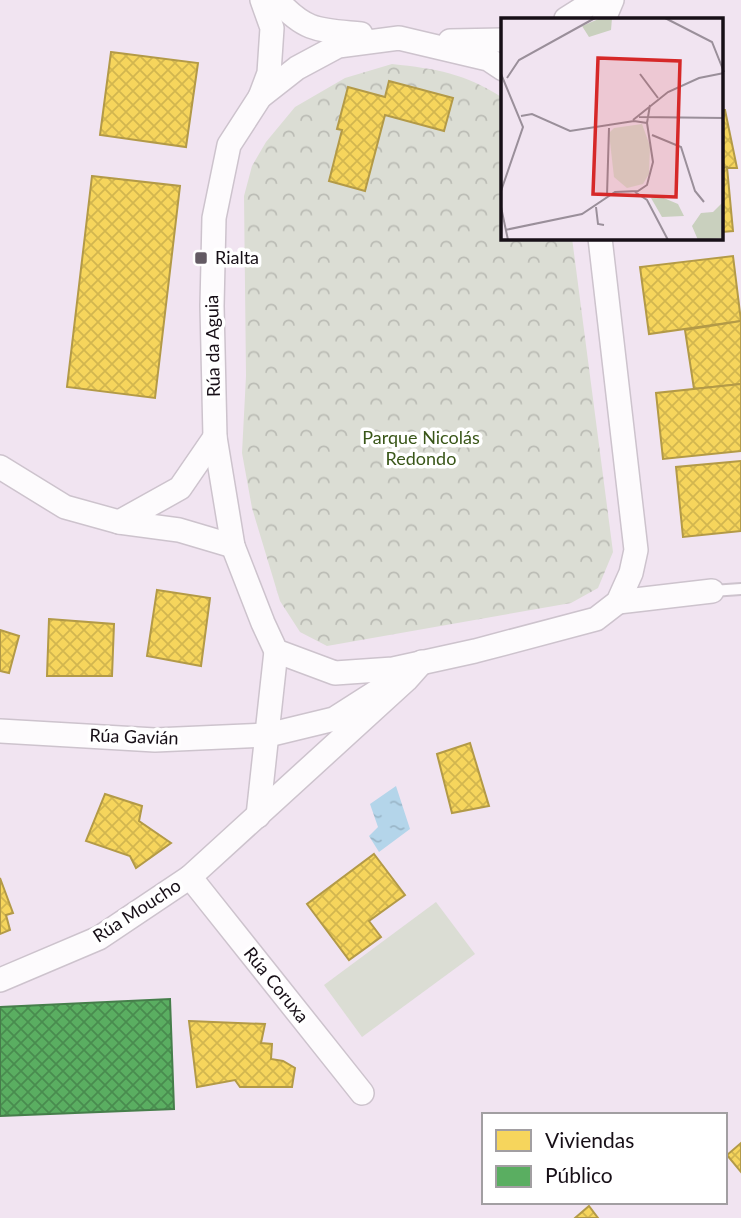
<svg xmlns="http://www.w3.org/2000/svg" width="741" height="1218" viewBox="0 0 741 1218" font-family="Lato,sans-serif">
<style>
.grass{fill:#dbddd4}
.park{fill:url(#park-crowns)}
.water{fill:url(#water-ripples)}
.homes{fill:url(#homes-cross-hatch);stroke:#b39a47;stroke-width:2}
.public{fill:url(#public-cross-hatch);stroke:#467e4b;stroke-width:2}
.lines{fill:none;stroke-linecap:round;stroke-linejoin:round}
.service-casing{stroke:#cdc3cd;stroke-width:14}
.minor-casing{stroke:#cdc3cd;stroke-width:26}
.service{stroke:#fdfbfd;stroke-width:10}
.minor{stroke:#fdfbfd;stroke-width:23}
.poi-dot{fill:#635a63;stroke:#fff;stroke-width:2.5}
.labels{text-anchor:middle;stroke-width:7;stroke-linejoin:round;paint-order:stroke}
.poi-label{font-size:18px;fill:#170f17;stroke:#fff;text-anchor:start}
.street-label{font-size:18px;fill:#170f17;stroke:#fff}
.park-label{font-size:18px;fill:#395618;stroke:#fff}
.inset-road{fill:none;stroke:#9a8f9a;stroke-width:2}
.view{fill:#d62828;fill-opacity:0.15;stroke:#d62828;stroke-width:3.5}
.inset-edge{fill:none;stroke:#170f17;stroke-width:3.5}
</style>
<defs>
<pattern id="park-crowns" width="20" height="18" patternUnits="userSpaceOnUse" patternTransform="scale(1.75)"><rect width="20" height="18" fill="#dbddd4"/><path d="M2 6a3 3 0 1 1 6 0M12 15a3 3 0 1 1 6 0" fill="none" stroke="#bbbcb5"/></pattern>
<pattern id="water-ripples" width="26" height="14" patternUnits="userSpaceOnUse" patternTransform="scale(1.75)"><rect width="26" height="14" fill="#b4d5ea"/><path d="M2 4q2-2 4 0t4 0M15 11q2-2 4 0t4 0" fill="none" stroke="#9ab6c8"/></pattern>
<pattern id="homes-cross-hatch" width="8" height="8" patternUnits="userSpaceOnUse" patternTransform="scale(1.75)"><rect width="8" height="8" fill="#f6d55c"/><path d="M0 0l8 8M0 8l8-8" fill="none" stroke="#d2b64f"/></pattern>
<pattern id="public-cross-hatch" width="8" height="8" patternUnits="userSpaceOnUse" patternTransform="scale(1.75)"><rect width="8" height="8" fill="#5aae61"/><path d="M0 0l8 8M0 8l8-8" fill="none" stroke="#498c4f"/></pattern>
</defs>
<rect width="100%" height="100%" fill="#f1e4f1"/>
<polygon class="grass" points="436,902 475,954 362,1037 324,985"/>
<path class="park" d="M392,64c45,5 72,9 111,34v140h69l41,314 -15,36 -27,15 -244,43 -27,-14 -20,-31 -28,-93 -10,-55 4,-77 -2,-180 8,-30 14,-24 29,-35 50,-29z"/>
<polygon class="water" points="396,786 410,829 379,852 369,836 378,827 370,804"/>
<g class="homes">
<polygon points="111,52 198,63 186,147 100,135"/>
<polygon points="389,81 453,98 444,131 385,115 365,191 329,181 342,130 337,129 348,87 385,97"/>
<polygon points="722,110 725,110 737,168 722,168"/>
<polygon points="727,167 733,231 722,232 722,168"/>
<polygon points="92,176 180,186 155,398 67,387"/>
<polygon points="733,256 741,321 649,334 640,267"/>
<polygon points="741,321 741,384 694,389 685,330"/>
<polygon points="741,384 741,451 663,459 656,393"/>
<polygon points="741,461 741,531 683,537 676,467"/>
<polygon points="157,590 210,598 201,666 147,656"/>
<polygon points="49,619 114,624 112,676 47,676"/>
<polygon points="0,630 19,636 9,673 0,671"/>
<polygon points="470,743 489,806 452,813 437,754"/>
<polygon points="105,794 142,806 139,821 171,843 136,868 130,856 86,841"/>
<polygon points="374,854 405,895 369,921 381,937 349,960 307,904"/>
<polygon points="0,878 13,913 6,915 10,930 0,934"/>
<polygon points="189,1021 265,1024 261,1043 272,1044 271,1059 283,1061 295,1068 292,1087 240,1087 235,1080 197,1087"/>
<polygon points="741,1143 741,1172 727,1155"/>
<polygon points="589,1206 598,1218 575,1218"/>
</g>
<polygon class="public" points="170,999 174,1109 0,1116 0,1007"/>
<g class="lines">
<defs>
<polyline id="service" points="712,591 741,589"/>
<g id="minor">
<path d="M277,0c29,32 42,30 84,34"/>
<polyline points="566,19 596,0"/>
<polyline points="604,19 612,0"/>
<polyline points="450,41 503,40"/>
<polyline points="503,69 488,59 399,38 338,46 297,68 260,97 229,145 214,218 212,306 215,437 233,546 263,623 276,651 335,673 393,669 475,651 596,619 618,602 631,573 636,550 600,238"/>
<polyline points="260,97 269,73 272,28 262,0"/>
<polyline points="0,467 65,507 119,522 179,530 233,546"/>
<polyline points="119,522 180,488 215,437"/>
<polyline points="618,602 712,591"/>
<polyline points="0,731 155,740 268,735 334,719 381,689"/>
<polyline points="258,816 276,651"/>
<polyline points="190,877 362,1093"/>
<polyline points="0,980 99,938 190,877 406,680 422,662"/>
</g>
</defs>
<use href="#service" class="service-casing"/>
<use href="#minor" class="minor-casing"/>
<use href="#service" class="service"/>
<use href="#minor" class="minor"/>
</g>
<rect class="poi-dot" x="194" y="251" width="14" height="14" rx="3.5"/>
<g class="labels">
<g class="poi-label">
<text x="215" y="264">Rialta</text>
</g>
<g class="street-label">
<text transform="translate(213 346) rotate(-91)" y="6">Rúa da Aguia</text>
<text transform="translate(134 737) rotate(2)" y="6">Rúa Gavián</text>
<text transform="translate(137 911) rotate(-33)" y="6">Rúa Moucho</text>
<text transform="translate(276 985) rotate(51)" y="6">Rúa Coruxa</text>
</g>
<g class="park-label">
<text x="421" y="444">Parque Nicolás<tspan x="421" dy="21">Redondo</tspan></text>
</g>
</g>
<g transform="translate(501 18)">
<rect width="222" height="222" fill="#f1e4f1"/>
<path d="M100,0h11l-1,12 -22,7 -7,-11zM158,178l19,8 6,12 -22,1 -11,-19zM222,184v36l-25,2 -6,-14 9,-13 12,-1z" fill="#c9d0be"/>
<path d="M141,106l8,22 -1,28 -6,10 -16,4 -13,-11 -5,-44 5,-5z" fill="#dbddd4"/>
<path class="inset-road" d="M164,0l47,24 12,30M0,56l22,53 -22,64M139,56l18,24M6,60l12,-18 76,-42M20,98l11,-2 38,17 64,-10 13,2M138,99l85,1M132,102l35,-28 31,-14 25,-5M151,117l29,12 14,44 9,11M134,174l12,8 21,40M106,177l2,-67M0,189l7,33M95,189l2,17 6,1M4,212l77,-16 33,-22 23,-1 9,-6 6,-23 -6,-39 3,-18"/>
<path class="view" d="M97,40l82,3 -4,136 -83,-3z"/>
<rect width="222" height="222" class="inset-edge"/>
</g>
<rect x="482" y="1113" width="245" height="91" fill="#ffffff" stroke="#a29fa2" stroke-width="2"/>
<rect x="496" y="1130" width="35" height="21" fill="#f6d55c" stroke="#a29fa2" stroke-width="2"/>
<text x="545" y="1148" font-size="21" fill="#170f17">Viviendas</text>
<rect x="496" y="1166" width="35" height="21" fill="#5aae61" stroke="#a29fa2" stroke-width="2"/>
<text x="545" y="1183" font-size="21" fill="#170f17">Público</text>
</svg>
